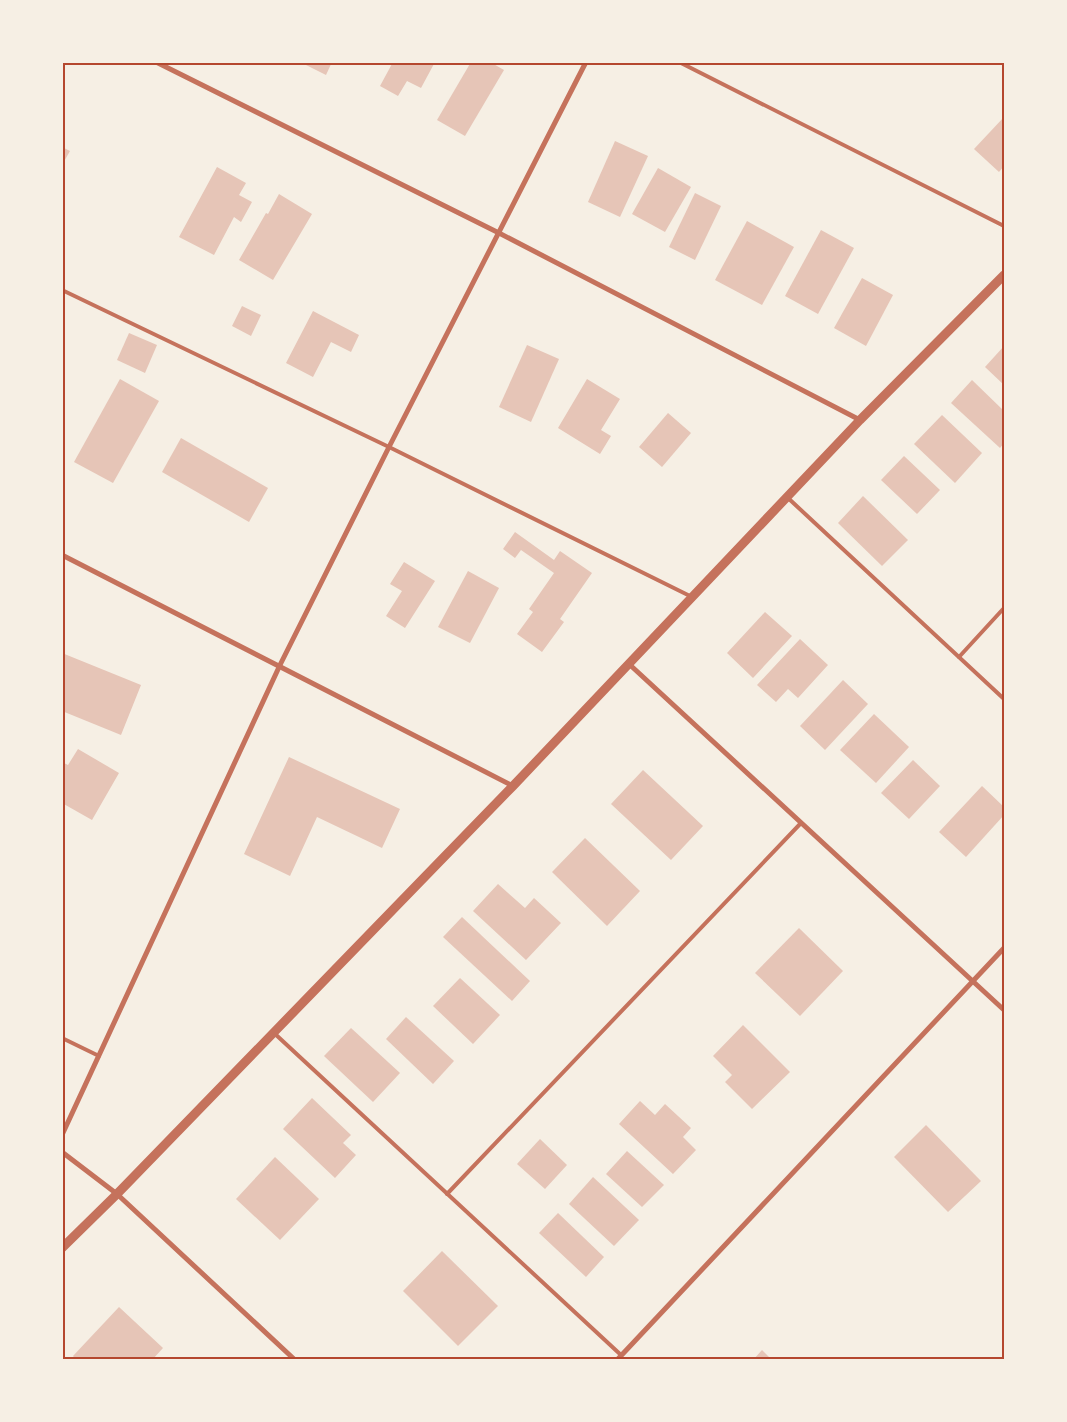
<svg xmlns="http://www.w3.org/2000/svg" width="1067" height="1422" viewBox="0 0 1067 1422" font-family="Rubik,sans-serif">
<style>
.building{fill:#e6c5b7}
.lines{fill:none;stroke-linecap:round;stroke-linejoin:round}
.service{stroke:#c5725c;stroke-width:4}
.minor{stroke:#c5725c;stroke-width:5}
.tertiary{stroke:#c5725c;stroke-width:9}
.neatline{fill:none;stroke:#b5482f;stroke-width:2}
</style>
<rect width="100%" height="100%" fill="#f6efe4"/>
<g class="building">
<polygon points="300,62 332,62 326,75"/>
<polygon points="393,62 435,62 421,88 407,81 398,96 380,86"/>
<polygon points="471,62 490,62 504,70 465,136 437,120"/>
<polygon points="1004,117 1004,166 999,172 974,149"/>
<polygon points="615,141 648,156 620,217 588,202"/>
<polygon points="62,147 70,151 62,165"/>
<polygon points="217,167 246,183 239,195 252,202 241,222 234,217 214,255 179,237"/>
<polygon points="658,168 691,187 665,232 632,214"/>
<polygon points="695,193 721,206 695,260 669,247"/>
<polygon points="279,194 312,214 273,280 239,260 266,213 268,214"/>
<polygon points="747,221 794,247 762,305 715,280"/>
<polygon points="821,230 854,248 818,314 785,296"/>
<polygon points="862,278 893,295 866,346 834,328"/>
<polygon points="242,306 261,315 251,336 232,326"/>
<polygon points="313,311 359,335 351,352 331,342 313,377 286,363"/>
<polygon points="129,333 157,345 145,373 117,360"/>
<polygon points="527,345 559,359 531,422 499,407"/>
<polygon points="1004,346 1004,385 985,367"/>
<polygon points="120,379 159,401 113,483 74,462"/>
<polygon points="587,379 620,399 601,430 611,436 600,454 558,428"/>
<polygon points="972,380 1004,411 1004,443 1000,448 951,403"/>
<polygon points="668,413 691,433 662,467 639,447"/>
<polygon points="942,415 982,453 955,483 914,444"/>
<polygon points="181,438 268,488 249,522 162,472"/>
<polygon points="904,456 940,490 917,514 881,480"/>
<polygon points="863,496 908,540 882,566 838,523"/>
<polygon points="515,532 554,560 560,551 592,573 560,619 564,622 542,652 517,634 533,612 529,609 554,573 521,550 515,558 503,549"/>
<polygon points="404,562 435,581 405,628 386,616 402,591 390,584"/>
<polygon points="468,571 499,588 470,643 438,627"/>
<polygon points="765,612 792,636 753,678 727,653"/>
<polygon points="800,639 828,665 798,698 788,689 776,702 757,685"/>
<polygon points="62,653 141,685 121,735 62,711"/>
<polygon points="843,680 868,704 825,750 800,726"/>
<polygon points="874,714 909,747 876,783 840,750"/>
<polygon points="78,749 119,773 92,820 62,803 62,762 68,765"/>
<polygon points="289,757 400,809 382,848 317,817 290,876 244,854"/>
<polygon points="913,760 940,786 909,819 881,793"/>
<polygon points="643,770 703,826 671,860 611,804"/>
<polygon points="982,786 1004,807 1004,815 966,857 939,832"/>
<polygon points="585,838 640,891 607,926 552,872"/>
<polygon points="498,884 525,908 534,898 561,923 526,960 473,911"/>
<polygon points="462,917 530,981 512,1001 443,937"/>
<polygon points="799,928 843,971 800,1016 755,973"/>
<polygon points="460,978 500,1015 473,1044 433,1006"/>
<polygon points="406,1017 454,1061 433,1084 386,1039"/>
<polygon points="743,1025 790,1072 752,1109 725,1082 732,1075 713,1056"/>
<polygon points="351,1028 400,1073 373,1102 324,1056"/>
<polygon points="312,1098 351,1135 343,1143 356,1155 335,1178 283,1129"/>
<polygon points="640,1101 655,1115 665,1104 691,1128 683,1137 696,1150 673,1174 619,1124"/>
<polygon points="926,1125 981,1181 948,1212 894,1157"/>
<polygon points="540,1139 567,1165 545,1189 517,1164"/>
<polygon points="627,1151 664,1185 642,1207 606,1174"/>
<polygon points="275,1157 319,1199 280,1240 236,1199"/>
<polygon points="593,1177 639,1220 614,1246 569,1204"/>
<polygon points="558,1213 604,1257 586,1277 539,1233"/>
<polygon points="442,1251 498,1306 458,1346 403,1291"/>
<polygon points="119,1307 163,1348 152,1360 76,1360 73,1356"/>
<polygon points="762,1350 772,1360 753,1360"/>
</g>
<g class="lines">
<g class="service">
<polyline points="679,62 1004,226"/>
<polyline points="62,290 389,447 692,597"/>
<polyline points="788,498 1004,699"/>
<polyline points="959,657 1004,608"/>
<polyline points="274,1033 621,1355"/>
<polyline points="62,1038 99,1056"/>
<polyline points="447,1194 801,823"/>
</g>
<g class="minor">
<polyline points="156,62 499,233 860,420"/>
<polyline points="62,555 513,786"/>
<polyline points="629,664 1004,1010"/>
<polyline points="62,1135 280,665 389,447 586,62"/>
<polyline points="62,1152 117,1194 295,1360"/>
<polyline points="617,1360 1004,948"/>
</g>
<polyline class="tertiary" points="62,1248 117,1194 513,786 860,420 1004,275"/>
</g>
<rect width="1067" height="1422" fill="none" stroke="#f6efe4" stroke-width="128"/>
<rect x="64" y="64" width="939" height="1294" class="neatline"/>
</svg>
